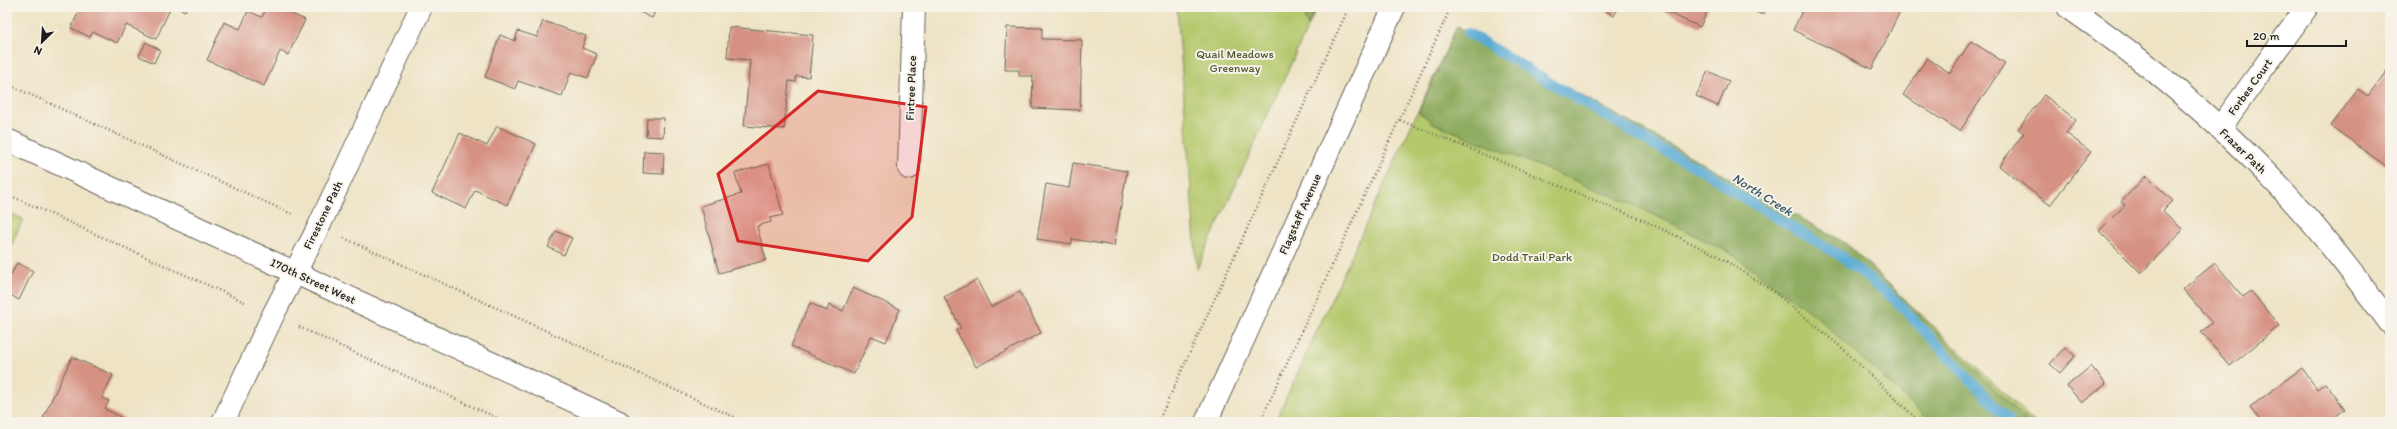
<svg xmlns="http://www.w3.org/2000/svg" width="2397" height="429" viewBox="0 0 2397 429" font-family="Itim,sans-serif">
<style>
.green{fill:#b4c86c;stroke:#687244}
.forest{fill:#8fac60;stroke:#56643e}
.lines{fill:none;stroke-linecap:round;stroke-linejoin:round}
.stream{stroke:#5aabd5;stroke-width:10}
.building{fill:#d59283}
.minor-casing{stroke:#666257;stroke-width:24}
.tertiary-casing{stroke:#666257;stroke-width:24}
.path{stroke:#666257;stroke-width:2.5;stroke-dasharray:1 3;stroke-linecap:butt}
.minor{stroke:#fff;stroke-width:22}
.tertiary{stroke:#fff;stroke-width:22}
.marked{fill:#d62828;fill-opacity:0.2;stroke:#d62828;stroke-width:3;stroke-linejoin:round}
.labels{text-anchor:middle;stroke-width:4;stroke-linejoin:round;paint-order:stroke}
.park-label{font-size:12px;fill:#515838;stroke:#f7f3e8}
.street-label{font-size:12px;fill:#1c1c1c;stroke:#f7f3e8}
.water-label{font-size:13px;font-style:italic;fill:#355566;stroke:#f7f3e8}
</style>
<rect width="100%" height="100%" fill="#f7f3e8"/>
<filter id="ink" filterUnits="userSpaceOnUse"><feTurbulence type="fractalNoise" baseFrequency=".025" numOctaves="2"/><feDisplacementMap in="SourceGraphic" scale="8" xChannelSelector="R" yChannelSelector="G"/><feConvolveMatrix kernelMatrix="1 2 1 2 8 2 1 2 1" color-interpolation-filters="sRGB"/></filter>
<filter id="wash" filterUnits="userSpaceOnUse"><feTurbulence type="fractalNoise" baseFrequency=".012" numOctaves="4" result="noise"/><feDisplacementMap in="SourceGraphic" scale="16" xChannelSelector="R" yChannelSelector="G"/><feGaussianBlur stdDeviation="0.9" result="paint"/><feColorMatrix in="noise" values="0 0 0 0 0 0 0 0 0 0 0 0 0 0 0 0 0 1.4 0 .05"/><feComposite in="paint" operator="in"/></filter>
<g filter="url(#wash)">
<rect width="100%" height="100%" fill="#eee3c5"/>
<g class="green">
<polygon points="1177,7 1317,7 1197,269"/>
<polygon points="1457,26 1847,244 2034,422 1275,422"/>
<polygon points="7,212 23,219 7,255"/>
</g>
<g class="forest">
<polygon points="1300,7 1317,7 1308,26"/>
<polygon points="1457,26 1847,244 2028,422 1931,422 1817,317 1730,253 1637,206 1433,123 1419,112"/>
</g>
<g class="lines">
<polyline class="stream" points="1468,33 1654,145 1711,175 1735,193 1839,255 1895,300 2010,422"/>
</g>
<g id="blocks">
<g class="building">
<polygon points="81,7 171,7 156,39 126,25 117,43 93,32 90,37 71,28"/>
<polygon points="177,7 187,7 185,11"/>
<polygon points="267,7 277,7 305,20 288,55 280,51 264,86 207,60 224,22 240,29 248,11 262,17"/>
<polygon points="629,7 657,7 652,18"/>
<polygon points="1608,7 1619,7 1614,16 1606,11"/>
<polygon points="1663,7 1709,7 1700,27 1662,10"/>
<polygon points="1745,7 1767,7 1763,15"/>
<polygon points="1804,7 1902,7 1872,69 1793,30"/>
<polygon points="543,21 586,36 582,48 597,54 588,78 571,72 562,96 518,81 515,89 485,77 500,35 515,41 518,31 537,37"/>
<polygon points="729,27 813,35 809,77 796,76 796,82 789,81 784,129 744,126 750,60 727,58"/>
<polygon points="1007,27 1042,28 1042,39 1082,40 1080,110 1032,108 1033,76 1019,76 1019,70 1005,70"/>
<polygon points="1971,41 2005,63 1960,131 1903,95 1927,58 1950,73"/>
<polygon points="146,42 160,50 154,63 139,56"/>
<polygon points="2390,66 2390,169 2331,126 2358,89 2368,96"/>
<polygon points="1708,71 1729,81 1718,106 1696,96"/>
<polygon points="2044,95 2076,120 2066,133 2091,152 2050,205 1999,166 2024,133 2018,129"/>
<polygon points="647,118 664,118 663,137 646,136"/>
<polygon points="497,126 536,144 507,205 475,190 466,209 432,193 460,133 487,146"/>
<polygon points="644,151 664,152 663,174 643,173"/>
<polygon points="1073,163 1127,171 1114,246 1072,239 1072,244 1037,239 1046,184 1069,188"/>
<polygon points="769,164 783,215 770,218 771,222 757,226 766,260 719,273 701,206 741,194 735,173"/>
<polygon points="2146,176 2173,201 2163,211 2183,230 2141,273 2099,231 2125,205 2121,202"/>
<polygon points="556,231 572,238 564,255 548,247"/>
<polygon points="17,263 33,271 19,300 7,293 7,282"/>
<polygon points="2215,263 2243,297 2251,291 2279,326 2230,366 2201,332 2212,323 2183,289"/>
<polygon points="977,280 991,307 1020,292 1041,333 976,367 956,330 961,328 944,297"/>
<polygon points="853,288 900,309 886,342 871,336 854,374 791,346 810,303 827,311 829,305 843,311"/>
<polygon points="2065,347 2075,356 2060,373 2050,364"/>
<polygon points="72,357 113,375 102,398 109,401 105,409 124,419 123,422 51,422 43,418"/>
<polygon points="2091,366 2106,384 2082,403 2067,386"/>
<polygon points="2302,368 2317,389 2325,383 2345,409 2329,422 2262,422 2250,407"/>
</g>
</g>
</g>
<g filter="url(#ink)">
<use href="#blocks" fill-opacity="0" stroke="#666257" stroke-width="1"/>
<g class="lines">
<defs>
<g id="minor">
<path d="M2068,7c74,51 145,110 207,175 42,44 79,93 115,141"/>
<polyline points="2220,128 2307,7"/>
<polyline points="909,168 914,7"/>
<polyline points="223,422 273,315 319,226 421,7"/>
</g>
<g id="tertiary">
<polyline points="7,140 619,422"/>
<polyline points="1206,422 1394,7"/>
</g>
</defs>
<use href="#minor" class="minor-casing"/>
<use href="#tertiary" class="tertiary-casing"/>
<g class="path">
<polyline points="7,84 294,215"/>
<polyline points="1400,120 1647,222 1718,256 1773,291 1841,347 1920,422"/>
<polyline points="7,194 247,303"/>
<polyline points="344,238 745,422"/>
<polyline points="299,327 506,422"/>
<polyline points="1158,422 1349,7"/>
<polyline points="1260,422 1451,7"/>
</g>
<use href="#minor" class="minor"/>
<use href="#tertiary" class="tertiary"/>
</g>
</g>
<path class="marked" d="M818,91l108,16 -14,110 -44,44 -130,-20 -20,-67z"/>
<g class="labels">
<g class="park-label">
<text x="1235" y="58">Quail Meadows<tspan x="1235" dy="14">Greenway</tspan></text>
<text x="1532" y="261">Dodd Trail Park</text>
</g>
<g class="street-label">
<text transform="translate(2250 87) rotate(-54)" y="4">Forbes Court</text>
<text transform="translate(911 88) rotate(-88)" y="4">Firtree Place</text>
<text transform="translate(2243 151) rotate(44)" y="4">Frazer Path</text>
<text transform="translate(1300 214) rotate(-66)" y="4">Flagstaff Avenue</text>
<text transform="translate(323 215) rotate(-64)" y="4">Firestone Path</text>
<text transform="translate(313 281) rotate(25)" y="4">170th Street West</text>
</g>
<g class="water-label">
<text transform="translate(1763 194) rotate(32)" y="5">North Creek</text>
</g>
</g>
<rect width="2397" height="429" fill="none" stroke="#f7f3e8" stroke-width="24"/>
<g transform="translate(42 42) rotate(205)" stroke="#f7f3e8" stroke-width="3" paint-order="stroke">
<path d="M0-3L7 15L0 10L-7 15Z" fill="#1c1c1c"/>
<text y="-6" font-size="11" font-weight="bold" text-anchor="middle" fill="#1c1c1c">N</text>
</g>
<path d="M2247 40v6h99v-6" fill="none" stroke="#1c1c1c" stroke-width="2"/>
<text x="2253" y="40" font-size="12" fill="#1c1c1c" stroke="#f7f3e8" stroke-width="3" paint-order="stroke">20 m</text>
</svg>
